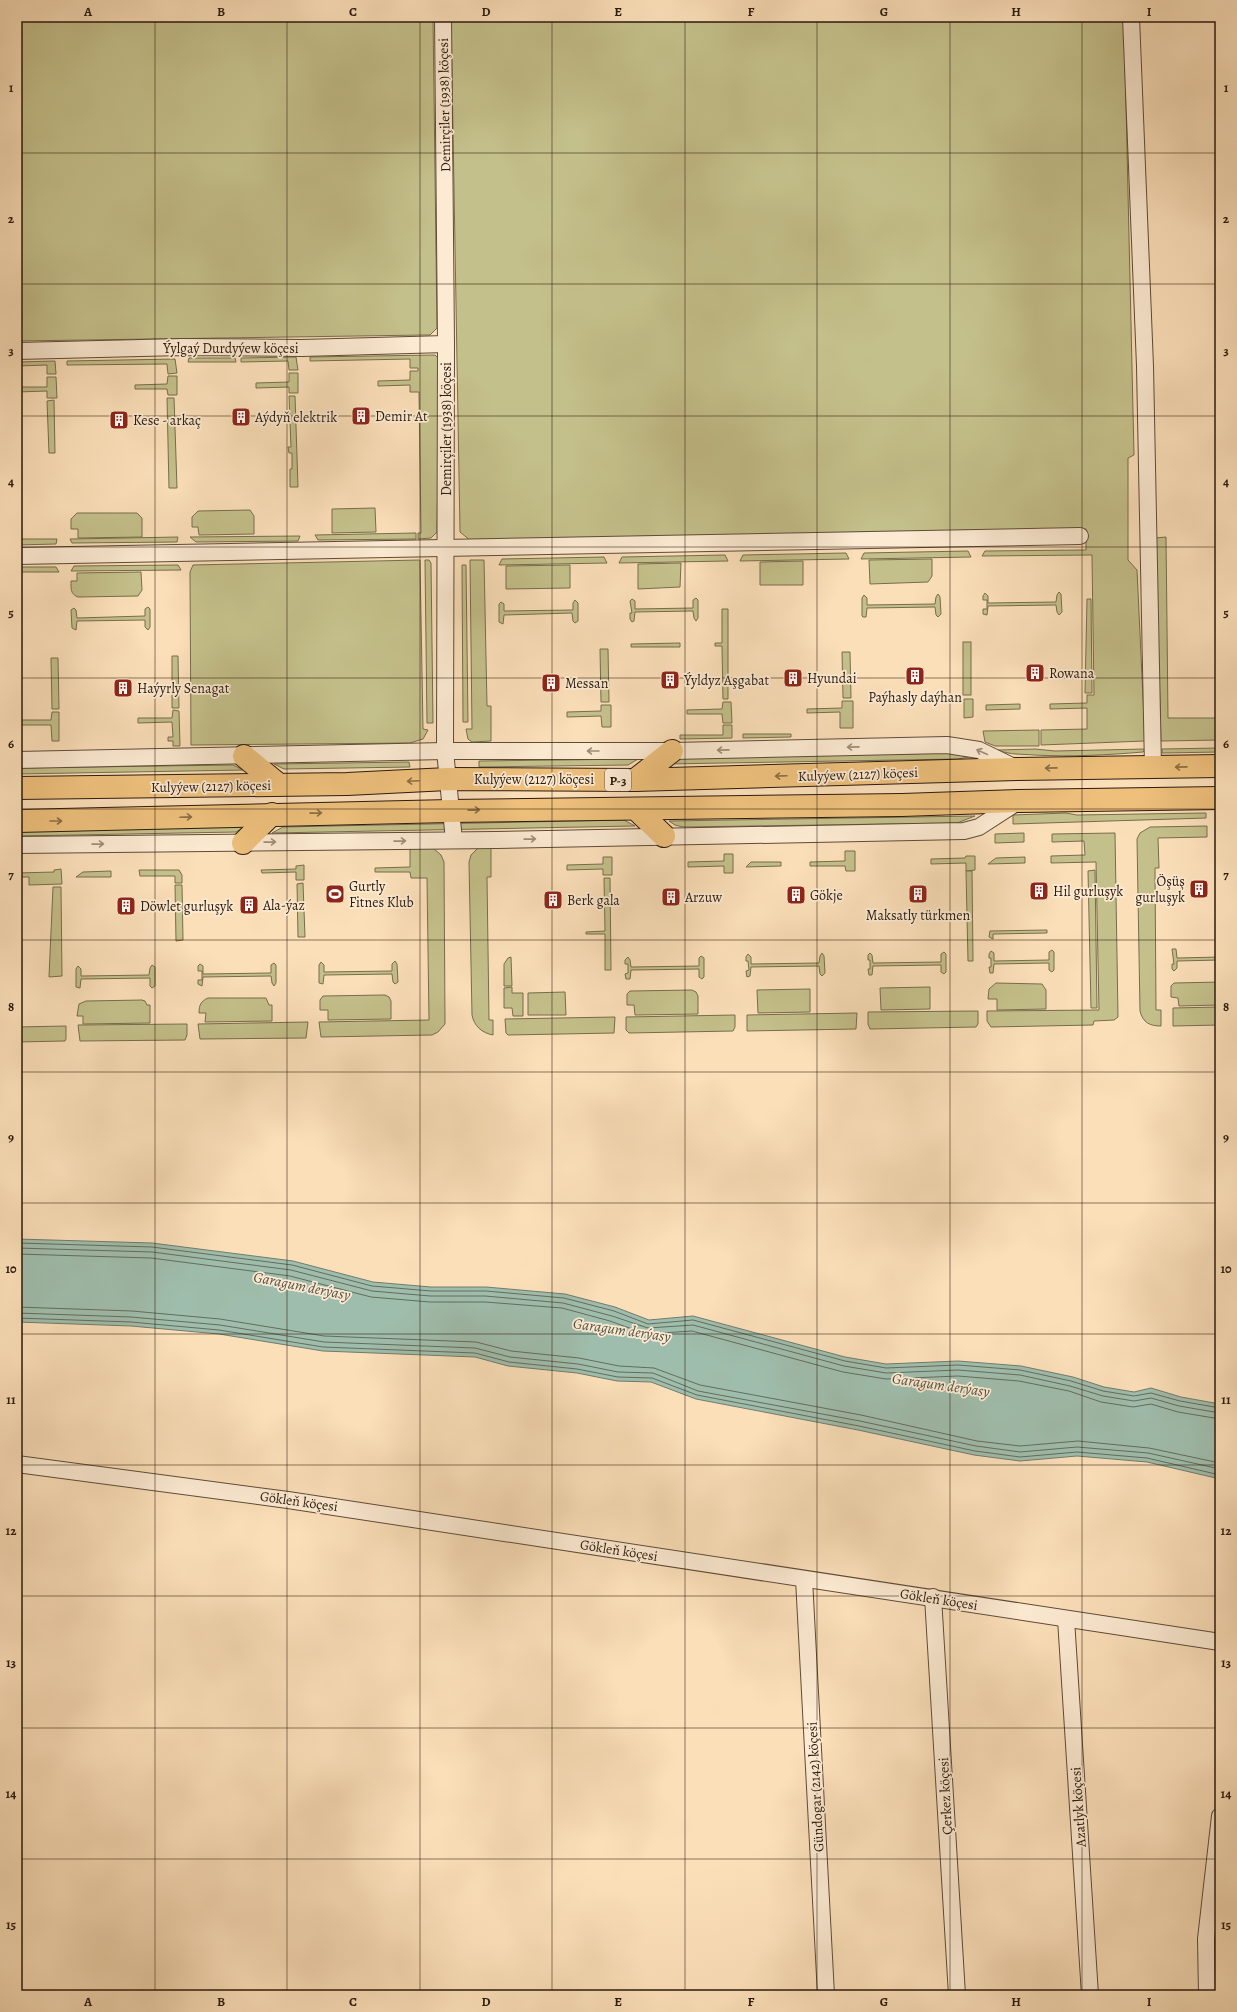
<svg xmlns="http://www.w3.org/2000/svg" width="1237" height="2012" viewBox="0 0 1237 2012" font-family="Alegreya,serif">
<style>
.green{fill:#c4c08b;stroke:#786d4c}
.water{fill:#9fbdac;stroke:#717c6c}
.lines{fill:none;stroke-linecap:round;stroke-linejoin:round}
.shore{stroke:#656c5c;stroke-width:1}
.minor-casing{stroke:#5f4b38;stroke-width:18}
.highway-casing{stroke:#2b1a0d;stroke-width:24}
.minor{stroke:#fcead2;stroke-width:16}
.highway{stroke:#eec07c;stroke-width:22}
.oneway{stroke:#9e8c79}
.oneway2{stroke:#8c6d44}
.grid{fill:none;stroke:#2b1a0d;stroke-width:1;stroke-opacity:0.55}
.labels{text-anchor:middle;stroke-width:3.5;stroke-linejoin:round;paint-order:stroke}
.shield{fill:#fcead2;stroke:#6a5848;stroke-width:1}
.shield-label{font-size:13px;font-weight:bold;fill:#2b1a0d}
.street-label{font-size:14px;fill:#2b1a0d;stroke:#fcead2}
.poi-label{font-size:14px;fill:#2b1a0d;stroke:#fcead2;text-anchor:start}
.water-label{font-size:15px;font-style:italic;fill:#545345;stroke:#fcead2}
.neatline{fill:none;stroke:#2b1a0d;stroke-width:1.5}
.grid-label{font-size:13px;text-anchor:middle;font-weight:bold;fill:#2b1a0d}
</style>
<rect width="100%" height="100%" fill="#fbdfb9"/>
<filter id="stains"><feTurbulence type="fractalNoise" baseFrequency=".005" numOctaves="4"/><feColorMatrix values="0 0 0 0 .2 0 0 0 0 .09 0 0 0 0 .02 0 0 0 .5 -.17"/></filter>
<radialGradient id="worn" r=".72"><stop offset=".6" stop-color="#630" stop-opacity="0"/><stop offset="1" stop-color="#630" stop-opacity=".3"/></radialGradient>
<g class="green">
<polygon points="17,17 433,17 437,328 430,335 425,335 17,341"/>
<polygon points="451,17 1124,17 1134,455 1128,458 1128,560 1137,570 1145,741 1041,745 1041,730 1087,729 1087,708 1050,709 1050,704 1087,703 1087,695 1094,695 1092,555 982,556 985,551 1086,550 1086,529 471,541 460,532"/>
<polygon points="435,355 440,360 437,532 431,538 418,539 418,533 421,533 419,392 410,392 410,385 378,386 378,381 410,380 410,371 418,371 418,368 410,368 410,359 310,361 310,357"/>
<polygon points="296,357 298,370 289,370 288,361 241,362 241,358"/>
<polygon points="189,358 235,358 236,362 188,362"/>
<polygon points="175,359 177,373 168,374 167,364 67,365 67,361"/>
<polygon points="55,361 56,374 47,374 47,365 17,366 17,362"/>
<polygon points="289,373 298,373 298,393 289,393 289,387 256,388 256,383 289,382"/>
<polygon points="168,376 177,376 177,395 168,395 167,389 135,389 135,385 167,384"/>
<polygon points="47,377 56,377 57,398 47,398 47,391 17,392 17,387 47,387"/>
<polygon points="289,396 295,396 298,487 290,487 290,469 292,469 292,453 289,453 288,447 291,447"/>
<polygon points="167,398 174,398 177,488 169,488"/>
<polygon points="54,400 55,453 49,453 47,401"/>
<polygon points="375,508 376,532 332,533 332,509"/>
<polygon points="250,510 254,516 254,534 199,535 198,527 192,527 192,517 198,511"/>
<polygon points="77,513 137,513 142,518 142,537 78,538 78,529 71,529 71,519"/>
<polygon points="416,533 416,539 318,540 315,535"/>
<polygon points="300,536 298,541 196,542 190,537"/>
<polygon points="178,537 177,542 72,543 70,539"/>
<polygon points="1166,537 1168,718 1220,718 1220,740 1161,741 1155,538"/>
<polygon points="17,539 57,539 56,544 17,545"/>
<polygon points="968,551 971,557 861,559 864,553"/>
<polygon points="846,553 849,559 740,561 743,555"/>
<polygon points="725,555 728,561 619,563 622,557"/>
<polygon points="604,557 607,563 499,565 502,559"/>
<polygon points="932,559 932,576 928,582 870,584 869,560"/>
<polygon points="420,560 423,729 428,730 423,739 410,743 191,745 190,572 193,565"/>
<polygon points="425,560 429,560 431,563 433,723 427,723"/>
<polygon points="470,560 484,560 487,706 491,706 491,741 472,742 468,739 466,729 472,729"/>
<polygon points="803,561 803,585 760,585 760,562"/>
<polygon points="681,563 680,587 638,589 638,564"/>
<polygon points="178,565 181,570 71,571 74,566"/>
<polygon points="462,565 466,565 468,722 463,722"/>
<polygon points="570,565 570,588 506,589 506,566"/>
<polygon points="17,567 56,567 59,572 17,572"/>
<path d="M141,572l1,18 -4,6 -60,1c-8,-3 -7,-9 -7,-16h6v-8z"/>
<polygon points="1059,592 1061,594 1062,612 1059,615 1057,612 1056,605 988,606 987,615 983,614 983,609 987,609 987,600 983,600 983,596 985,593 988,596 988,603 1056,602 1057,595"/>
<polygon points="938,594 940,597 941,614 938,617 936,615 935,607 867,608 866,617 863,617 862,616 862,598 864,595 867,598 867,605 935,604 936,597"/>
<polygon points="696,598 698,600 698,618 696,621 694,618 693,611 635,612 634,621 632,622 630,619 630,613 632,613 630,601 632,599 635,601 635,609 693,608 693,600"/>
<polygon points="1087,599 1091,599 1092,693 1085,693"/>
<polygon points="575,600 578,603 578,621 575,623 573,621 572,613 504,615 503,624 499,622 499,604 501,602 504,604 504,611 573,610 573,603"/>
<polygon points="148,607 150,609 150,627 148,630 145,627 145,620 77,621 76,630 72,628 71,610 74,608 76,610 77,618 145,616 145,609"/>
<polygon points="722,609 728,609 728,699 723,699 722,646 715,646 715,643 722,643"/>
<rect x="963" y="642" width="8" height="53"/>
<polygon points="680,643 680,647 631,647 631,644"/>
<polygon points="600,649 608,649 609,702 601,702"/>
<polygon points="842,652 850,652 851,698 843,698"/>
<polygon points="172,656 178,656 179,708 172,708"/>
<polygon points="51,658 58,658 59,709 52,709"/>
<polygon points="964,699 973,699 973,717 964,718"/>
<polygon points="842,701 853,701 853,728 840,728 840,712 807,713 807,709 842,708"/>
<polygon points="723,702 731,702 732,723 723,723 722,714 687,714 687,710 722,709"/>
<polygon points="1020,704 1020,709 986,710 986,705"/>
<polygon points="601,705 611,705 611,727 602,727 601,716 567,717 567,712 601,711"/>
<polygon points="173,710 179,711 180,746 173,746 173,741 168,741 168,737 173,737 172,722 138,723 138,718 172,718"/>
<polygon points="52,712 59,712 59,741 52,741 51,725 18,725 18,720 51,720"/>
<polygon points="723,725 732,725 732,738 680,739 680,735 723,735"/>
<polygon points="1039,730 1039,746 995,746 985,742 983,731"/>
<polygon points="743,734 791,734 791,737 743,738"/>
<polygon points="1220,748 1220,752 1162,753 1162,749"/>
<path d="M1035,749l20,2 90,-2 -2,3c-36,3 -72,5 -109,3 -12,-1 -24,0 -36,-5z"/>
<polygon points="949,753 969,757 958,759 666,764 672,758"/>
<polygon points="638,759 628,765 479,767 479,761"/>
<polygon points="409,762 410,767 284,769 274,764"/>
<polygon points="233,765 243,770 17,774 17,768"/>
<polygon points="1066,813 1077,815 1206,813 1206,818 1013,824 1013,815"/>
<polygon points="975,816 957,823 683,827 675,825 669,821"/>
<polygon points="624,820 635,826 272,833 283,827"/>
<polygon points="247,826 236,832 17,836 17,830"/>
<path d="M1207,826v11l-49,1 1,30h-4l1,142h5v16c-11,0 -18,-3 -21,-15l-3,-172 3,-6 10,-6z"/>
<polygon points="1024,833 1024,842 995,843 995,834"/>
<polygon points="1115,833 1118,1017 1114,1020 1094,1021 1093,1025 991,1027 987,1021 987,1011 1099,1010 1096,862 1051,863 1051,856 1085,855 1084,841 1052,842 1052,834"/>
<polygon points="433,848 441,855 444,862 445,1024 438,1032 432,1035 321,1037 319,1022 429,1020 427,878 411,878 410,872 375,872 375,868 410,867 410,849"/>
<path d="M478,848h13v29h-4l2,143h4v15c-11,-2 -19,-9 -21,-20l-3,-153 2,-7z"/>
<polygon points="845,851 855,851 855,871 846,871 845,866 810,866 810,862 845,861"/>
<polygon points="724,854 733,854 733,873 724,873 724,866 688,867 688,862 724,861"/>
<polygon points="966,856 975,856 975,870 966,871 966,863 931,864 931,859 965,858"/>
<polygon points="603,857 612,857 612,875 603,875 603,869 567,870 567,865 603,864"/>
<polygon points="1025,857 1025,863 988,864 996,858"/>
<polygon points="751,862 781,862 781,866 746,867"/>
<polygon points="304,865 304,880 296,880 296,872 262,873 261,870 296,869 296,866"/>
<polygon points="61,869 62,884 29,885 29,877 17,877 17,873 54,872 54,870"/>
<polygon points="139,870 179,870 182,875 182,883 175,883 175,876 140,876"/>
<polygon points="1095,870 1097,1008 1091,1008 1088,871"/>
<polygon points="111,871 111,877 76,877 83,872"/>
<polygon points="966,871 972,871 973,961 968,961"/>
<polygon points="604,878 610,878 611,970 605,970 605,934 586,934 586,932 605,931"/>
<polygon points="303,883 305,937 298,937 297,884"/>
<polygon points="175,885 182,885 183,940 176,941"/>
<polygon points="53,887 61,887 62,976 49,977"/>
<polygon points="1047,930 1047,933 993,934 993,939 989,937 990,931"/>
<polygon points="1172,949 1176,949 1177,958 1220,957 1220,960 1177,961 1177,968 1174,971 1172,969 1172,964 1174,964"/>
<polygon points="1052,950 1054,952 1054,970 1052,972 1049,970 1049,963 994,964 993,973 990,973 989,967 991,967 991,958 989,958 989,954 991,951 994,953 994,961 1049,960 1049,952"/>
<polygon points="944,952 946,954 946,972 944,974 941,972 941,965 873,966 872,975 869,975 868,969 870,969 870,960 868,960 868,955 870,953 872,955 873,963 941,962 941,954"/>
<polygon points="822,953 824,956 825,973 822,976 820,974 819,966 751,967 750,976 747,977 746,971 749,970 748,961 746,961 746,957 748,954 751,957 751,964 819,963 820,956"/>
<polygon points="701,956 704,958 704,977 702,979 699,977 699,969 631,970 630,979 626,979 625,974 628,973 628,964 625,964 625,960 628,957 630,960 631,967 699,966 699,958"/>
<polygon points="511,957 512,986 504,986 504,964 508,958"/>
<polygon points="395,961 397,964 398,982 395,984 393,982 392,974 324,975 323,984 319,983 319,965 321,962 324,965 324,972 392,971 392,964"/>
<polygon points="274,963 276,965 276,983 274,986 272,983 271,976 203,977 202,986 198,984 198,980 202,980 202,971 198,971 198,966 200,964 203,966 203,974 271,973 271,965"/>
<polygon points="152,965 155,967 155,986 152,988 150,986 150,978 81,979 80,988 76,987 76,969 78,966 81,969 81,976 149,975 150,968"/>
<polygon points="1220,982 1220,1005 1179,1006 1178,998 1171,997 1171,986 1174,983"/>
<polygon points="996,983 1042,984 1046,990 1046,1009 997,1010 997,999 988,999 989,989"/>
<polygon points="512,987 512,993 523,993 523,1016 513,1016 512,1008 504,1008 504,988"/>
<polygon points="930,987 930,1009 881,1010 880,988"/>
<polygon points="810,989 810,1012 758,1013 757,990"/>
<polygon points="692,990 696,992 698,996 698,1014 635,1015 634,1005 627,1005 627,994 630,991"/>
<polygon points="565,992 566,1015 528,1015 528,993"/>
<polygon points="385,995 389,997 391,1001 391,1019 328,1020 328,1010 320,1010 320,1000 323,996"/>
<path d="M208,998h58l3,7h3v16l-67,1 1,-9h-7c0,-8 2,-12 9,-15z"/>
<polygon points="142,1000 145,1001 147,1005 150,1005 150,1023 83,1024 83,1016 77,1016 79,1004 86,1001"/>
<polygon points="1220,1007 1220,1025 1173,1026 1173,1008"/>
<polygon points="978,1011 978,1024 976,1027 870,1029 868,1024 868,1012"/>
<polygon points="857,1013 856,1029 747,1031 747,1015"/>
<polygon points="735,1015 735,1027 733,1031 629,1033 626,1030 626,1017"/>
<polygon points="615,1017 614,1033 508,1035 506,1033 505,1019"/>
<polygon points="308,1022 306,1038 200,1039 198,1024"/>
<polygon points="187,1024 187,1035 185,1040 80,1041 78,1025"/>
<polygon points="66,1026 66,1039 65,1041 17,1042 17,1027"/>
</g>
<polygon class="water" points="17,1239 152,1243 293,1261 373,1282 431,1287 486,1287 565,1294 615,1307 649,1320 693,1316 845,1357 886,1364 958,1361 1021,1366 1073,1377 1104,1387 1134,1392 1151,1388 1181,1397 1220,1404 1220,1479 1147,1462 1077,1456 1020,1461 974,1455 858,1430 696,1399 651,1382 617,1381 577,1373 508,1366 475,1357 323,1351 219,1334 131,1326 17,1322"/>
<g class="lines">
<g class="shore">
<polyline points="17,1243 152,1247 292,1265 372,1286 431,1291 486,1291 564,1298 614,1311 648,1324 693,1320 845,1361 886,1368 958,1365 1020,1370 1071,1381 1103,1391 1134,1396 1151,1393 1180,1401 1220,1408"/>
<polyline points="17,1248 152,1252 291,1270 372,1291 430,1296 485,1296 563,1303 612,1316 648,1328 693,1325 844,1366 886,1373 958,1370 1020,1375 1070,1386 1103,1396 1134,1401 1151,1398 1179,1406 1220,1413"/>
<polyline points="17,1254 151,1258 290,1276 371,1297 430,1302 485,1302 562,1308 610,1321 646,1334 692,1331 843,1372 886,1379 958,1376 1019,1381 1069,1391 1101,1402 1133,1407 1151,1404 1178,1412 1220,1419"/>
<polyline points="17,1307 132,1311 220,1319 324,1336 476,1342 511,1351 579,1358 619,1366 654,1368 700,1385 861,1415 977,1441 1020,1446 1078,1441 1149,1448 1220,1463"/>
<polyline points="17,1313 131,1317 220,1325 324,1342 475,1348 510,1357 578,1364 618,1372 653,1373 698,1391 860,1421 976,1446 1020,1452 1077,1447 1148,1453 1220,1469"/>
<polyline points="17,1318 131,1322 219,1330 323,1347 475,1353 509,1362 577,1369 618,1377 652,1378 697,1395 859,1426 975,1451 1020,1457 1077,1452 1147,1458 1220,1475"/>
</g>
<defs>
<g id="minor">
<polyline points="443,17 446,344 445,751 454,840"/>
<polyline points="1131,17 1145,366 1153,767"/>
<polyline points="17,351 182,347 302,348 446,344"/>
<polyline points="17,556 1080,536"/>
<polyline points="17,760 445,751 672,751 947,745 979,750 1016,768"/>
<polyline points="17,845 496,840 964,831 979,827 1019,801"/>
<polyline points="17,1464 288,1500 1220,1642"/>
<polyline points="804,1579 826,1995"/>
<polyline points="933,1597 957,1995"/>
<polyline points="1066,1619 1090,1995"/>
<polyline points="1207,1995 1206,1939 1220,1816"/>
</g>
<g id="highway">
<polyline points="244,756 278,784"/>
<polyline points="635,780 672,751"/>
<polyline points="17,788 347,784 448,779 635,780 1017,769 1220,766"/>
<polyline points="636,809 664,836"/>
<polyline points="17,821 450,811 902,805 1019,801 1220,798"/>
<polyline points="243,843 272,814"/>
</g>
</defs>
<use href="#minor" class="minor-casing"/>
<use href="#highway" class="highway-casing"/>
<use href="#minor" class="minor"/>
<use href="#highway" class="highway"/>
</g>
<defs><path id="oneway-shaft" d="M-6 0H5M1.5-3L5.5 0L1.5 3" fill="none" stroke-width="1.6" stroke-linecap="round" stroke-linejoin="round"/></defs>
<g class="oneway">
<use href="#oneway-shaft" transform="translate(853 747) rotate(179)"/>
<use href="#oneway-shaft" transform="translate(723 750) rotate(179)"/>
<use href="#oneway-shaft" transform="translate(593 751) rotate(-180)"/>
<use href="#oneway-shaft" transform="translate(982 752) rotate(-156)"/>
<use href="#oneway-shaft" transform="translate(530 839) rotate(-1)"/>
<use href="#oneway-shaft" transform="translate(400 841) rotate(-1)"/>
<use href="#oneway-shaft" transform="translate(270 842) rotate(-1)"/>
<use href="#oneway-shaft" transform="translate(98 844) rotate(-1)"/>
</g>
<g class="oneway2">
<use href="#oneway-shaft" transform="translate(1181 767) rotate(179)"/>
<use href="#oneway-shaft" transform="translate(1051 768) rotate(179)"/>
<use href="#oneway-shaft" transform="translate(781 776) rotate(178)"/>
<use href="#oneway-shaft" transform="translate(413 781) rotate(177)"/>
<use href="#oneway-shaft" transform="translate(474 810) rotate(-1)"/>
<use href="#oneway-shaft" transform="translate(316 813) rotate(-1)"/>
<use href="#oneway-shaft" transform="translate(186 817) rotate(-2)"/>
<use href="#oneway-shaft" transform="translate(56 821)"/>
</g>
<path class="grid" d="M155,17v1978M287,17v1978M420,17v1978M552,17v1978M685,17v1978M817,17v1978M950,17v1978M1082,17v1978M17,153h1203M17,284h1203M17,416h1203M17,547h1203M17,678h1203M17,809h1203M17,940h1203M17,1072h1203M17,1203h1203M17,1334h1203M17,1465h1203M17,1596h1203M17,1728h1203M17,1859h1203"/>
<defs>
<symbol id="building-square" viewBox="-11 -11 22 22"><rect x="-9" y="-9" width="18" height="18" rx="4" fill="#8f2418" stroke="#fcead2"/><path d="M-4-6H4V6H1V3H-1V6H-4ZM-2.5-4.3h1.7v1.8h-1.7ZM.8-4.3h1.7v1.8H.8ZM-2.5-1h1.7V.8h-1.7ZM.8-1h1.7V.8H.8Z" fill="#fff"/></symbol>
<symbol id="stadium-square" viewBox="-11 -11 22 22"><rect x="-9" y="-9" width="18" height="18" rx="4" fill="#8f2418" stroke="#fcead2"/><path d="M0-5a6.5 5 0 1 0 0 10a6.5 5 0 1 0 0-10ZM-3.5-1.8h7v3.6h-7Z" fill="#fff"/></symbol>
</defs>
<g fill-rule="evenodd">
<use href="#building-square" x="350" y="405" width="22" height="22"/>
<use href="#building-square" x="230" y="406" width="22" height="22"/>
<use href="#building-square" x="108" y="409" width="22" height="22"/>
<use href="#building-square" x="1024" y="662" width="22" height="22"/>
<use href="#building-square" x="904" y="665" width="22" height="22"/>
<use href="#building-square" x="782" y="667" width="22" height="22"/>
<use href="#building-square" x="659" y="669" width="22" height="22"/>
<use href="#building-square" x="540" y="672" width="22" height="22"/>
<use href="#building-square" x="112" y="677" width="22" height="22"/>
<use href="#building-square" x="1188" y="878" width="22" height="22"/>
<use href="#building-square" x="1028" y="880" width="22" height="22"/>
<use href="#stadium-square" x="324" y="883" width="22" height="22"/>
<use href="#building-square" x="907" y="883" width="22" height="22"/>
<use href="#building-square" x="785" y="884" width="22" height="22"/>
<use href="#building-square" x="660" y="886" width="22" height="22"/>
<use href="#building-square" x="542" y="889" width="22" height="22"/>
<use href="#building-square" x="238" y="894" width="22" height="22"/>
<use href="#building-square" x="115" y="895" width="22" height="22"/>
</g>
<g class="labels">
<rect class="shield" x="605" y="769" width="26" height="22" rx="3"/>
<g class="shield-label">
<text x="618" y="785">P-3</text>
</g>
<g class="street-label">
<text transform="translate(444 105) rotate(-91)" y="5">Demirçiler (1938) köçesi</text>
<text x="231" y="353">Ýylgaý Durdyýew köçesi</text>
<text transform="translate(446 429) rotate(-90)" y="5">Demirçiler (1938) köçesi</text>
<text transform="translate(858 774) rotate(-2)" y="5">Kulyýew (2127) köçesi</text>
<text x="534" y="784">Kulyýew (2127) köçesi</text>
<text transform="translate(211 786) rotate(-1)" y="5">Kulyýew (2127) köçesi</text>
<text transform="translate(299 1501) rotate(8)" y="5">Gökleň köçesi</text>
<text transform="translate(619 1550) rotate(9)" y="5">Gökleň köçesi</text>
<text transform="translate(939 1599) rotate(9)" y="5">Gökleň köçesi</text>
<text transform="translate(815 1787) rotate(-93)" y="5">Gündogar (2142) köçesi</text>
<text transform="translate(945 1796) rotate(-93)" y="5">Çerkez köçesi</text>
<text transform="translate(1078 1807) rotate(-94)" y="5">Azatlyk köçesi</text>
</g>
<g class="poi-label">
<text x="375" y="421">Demir At</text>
<text x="255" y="422">Aýdyň elektrik</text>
<text x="133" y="425">Kese - arkaç</text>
<text x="1049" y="678">Rowana</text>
<text x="807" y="683">Hyundai</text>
<text x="684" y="685">Ýyldyz Aşgabat</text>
<text x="565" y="688">Messan</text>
<text x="137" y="693">Haýyrly Senagat</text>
<text x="915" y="702" text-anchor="middle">Paýhasly daýhan</text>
<text x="1185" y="886" text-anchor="end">Öşüş<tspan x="1185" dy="16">gurluşyk</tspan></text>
<text x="349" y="891">Gurtly<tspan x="349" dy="16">Fitnes Klub</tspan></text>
<text x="1053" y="896">Hil gurluşyk</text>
<text x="810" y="900">Gökje</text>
<text x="685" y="902">Arzuw</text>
<text x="567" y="905">Berk gala</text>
<text x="263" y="910">Ala-ýaz</text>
<text x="140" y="911">Döwlet gurluşyk</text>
<text x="918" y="920" text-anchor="middle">Maksatly türkmen</text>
</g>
<g class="water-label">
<text transform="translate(302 1286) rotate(11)" y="5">Garagum derýasy</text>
<text transform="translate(622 1330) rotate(8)" y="5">Garagum derýasy</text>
<text transform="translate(941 1385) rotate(8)" y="5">Garagum derýasy</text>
</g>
</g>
<rect width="1237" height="2012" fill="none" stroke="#fbdfb9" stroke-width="44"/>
<rect x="22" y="22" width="1193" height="1968" class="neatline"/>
<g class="grid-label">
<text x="88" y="16">A</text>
<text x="221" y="16">B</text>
<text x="353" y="16">C</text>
<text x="486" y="16">D</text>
<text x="618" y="16">E</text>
<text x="751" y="16">F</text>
<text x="884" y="16">G</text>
<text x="1016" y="16">H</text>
<text x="1149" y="16">I</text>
<text x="11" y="92">1</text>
<text x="1226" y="92">1</text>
<text x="11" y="223">2</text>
<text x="1226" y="223">2</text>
<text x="11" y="355">3</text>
<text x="1226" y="355">3</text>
<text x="11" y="486">4</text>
<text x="1226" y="486">4</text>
<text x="11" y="617">5</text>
<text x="1226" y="617">5</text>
<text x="11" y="748">6</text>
<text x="1226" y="748">6</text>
<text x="11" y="879">7</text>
<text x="1226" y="879">7</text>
<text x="11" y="1011">8</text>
<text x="1226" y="1011">8</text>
<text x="11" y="1142">9</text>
<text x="1226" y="1142">9</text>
<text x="11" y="1273">10</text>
<text x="1226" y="1273">10</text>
<text x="11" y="1404">11</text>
<text x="1226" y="1404">11</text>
<text x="11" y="1535">12</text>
<text x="1226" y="1535">12</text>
<text x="11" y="1667">13</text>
<text x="1226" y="1667">13</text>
<text x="11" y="1798">14</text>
<text x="1226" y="1798">14</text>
<text x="11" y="1929">15</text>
<text x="1226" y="1929">15</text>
<text x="88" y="2006">A</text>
<text x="221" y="2006">B</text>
<text x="353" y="2006">C</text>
<text x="486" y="2006">D</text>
<text x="618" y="2006">E</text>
<text x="751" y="2006">F</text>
<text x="884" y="2006">G</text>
<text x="1016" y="2006">H</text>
<text x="1149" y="2006">I</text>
</g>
<rect width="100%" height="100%" filter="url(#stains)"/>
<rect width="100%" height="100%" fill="url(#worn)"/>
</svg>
